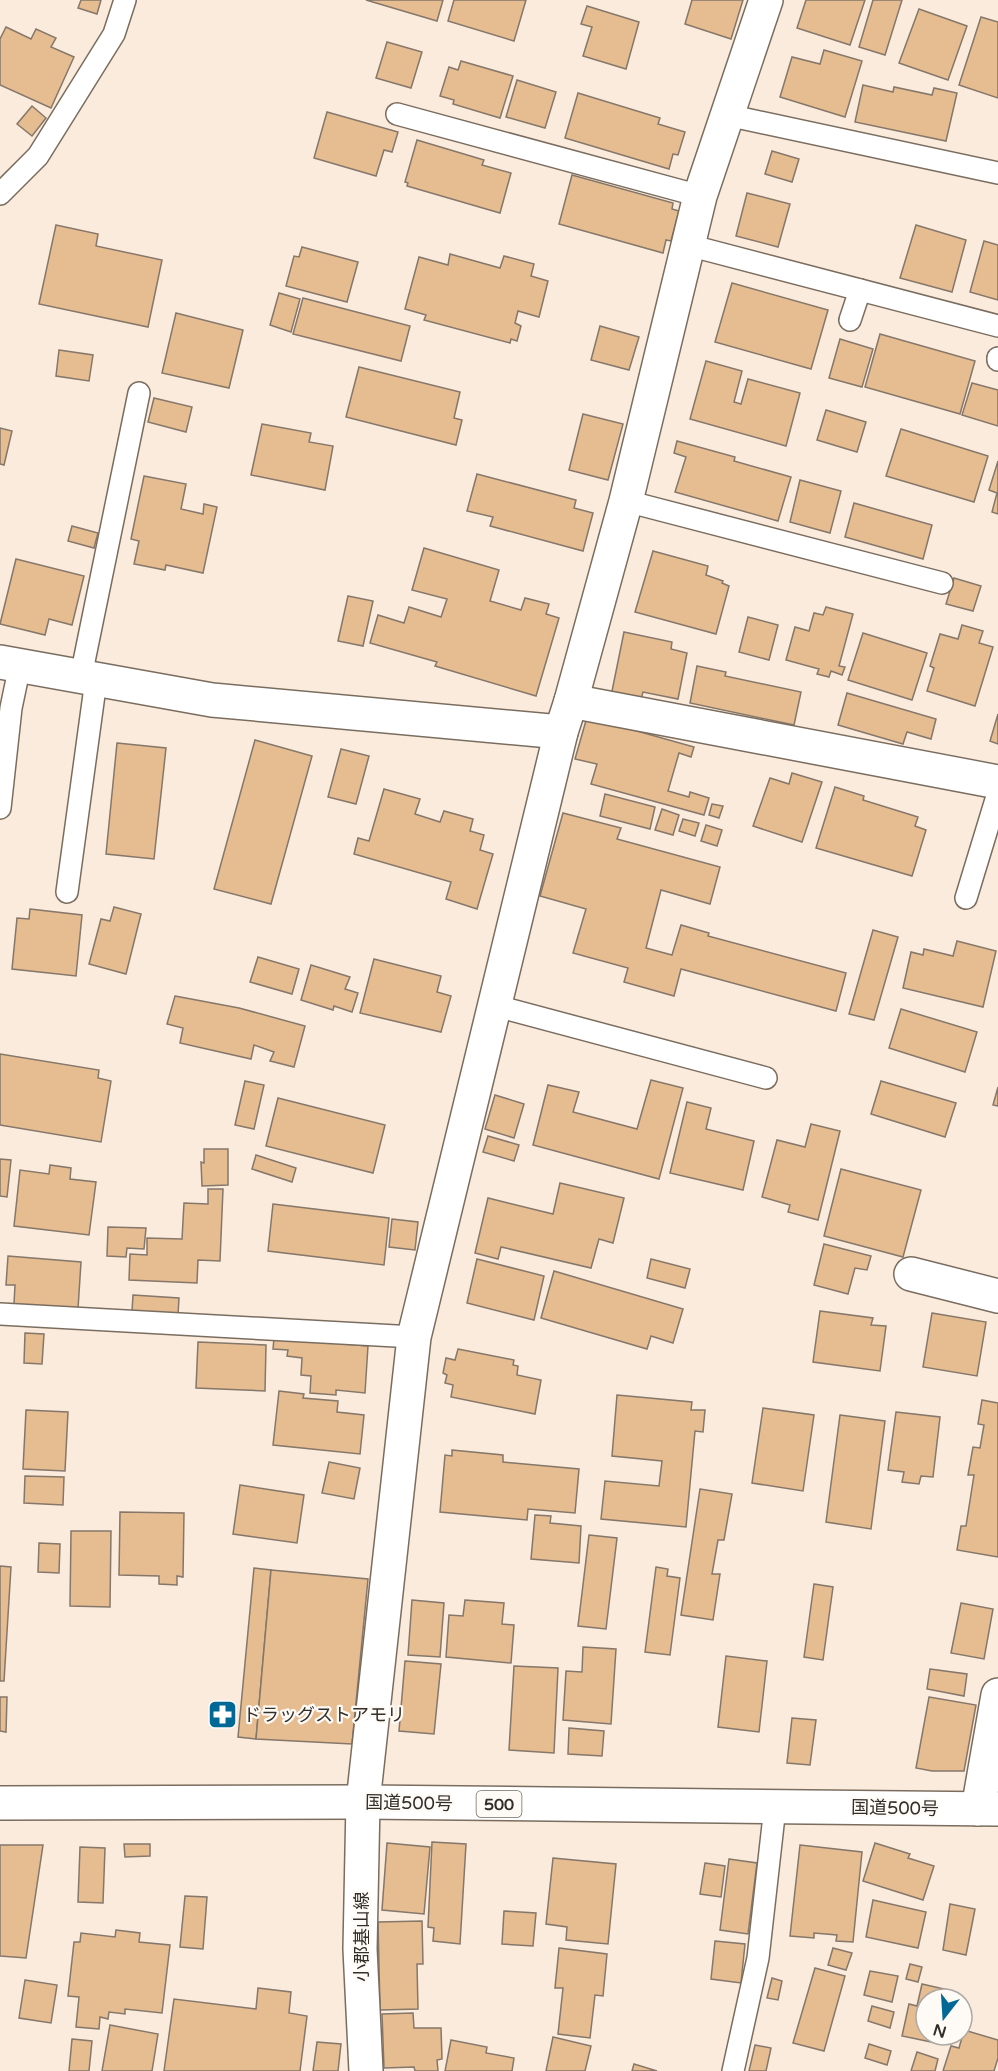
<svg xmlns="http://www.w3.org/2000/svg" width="998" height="2071" viewBox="0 0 998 2071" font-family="'Varela Round','Noto Sans JP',sans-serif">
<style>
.building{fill:#e6bc91;stroke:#85776a;stroke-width:1.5}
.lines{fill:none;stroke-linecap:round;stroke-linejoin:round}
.lane-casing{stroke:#7a6d5f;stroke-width:24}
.street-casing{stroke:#7a6d5f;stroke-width:36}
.secondary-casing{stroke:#7a6d5f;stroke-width:36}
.highway-casing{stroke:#7a6d5f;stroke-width:36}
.lane{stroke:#fff;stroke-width:21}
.street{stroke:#fff;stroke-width:33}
.secondary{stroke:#fff;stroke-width:33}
.highway{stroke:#fff;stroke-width:33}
.labels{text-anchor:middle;stroke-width:4.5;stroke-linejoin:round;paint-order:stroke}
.shield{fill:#fefbf7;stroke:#716c67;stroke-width:1.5}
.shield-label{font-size:16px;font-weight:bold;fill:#342e29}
.poi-label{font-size:18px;fill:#342e29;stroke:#fefbf7;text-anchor:start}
.street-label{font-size:18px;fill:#342e29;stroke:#fefbf7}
</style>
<rect width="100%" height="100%" fill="#fbebdc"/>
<g class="building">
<polygon points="81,0 101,0 97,14 78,8"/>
<polygon points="366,0 443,0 437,21"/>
<polygon points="454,0 526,0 514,41 448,21"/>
<polygon points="692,0 743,0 731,39 685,24"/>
<polygon points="806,0 865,0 850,45 797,28"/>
<polygon points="873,0 902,0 885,55 859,47"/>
<polygon points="587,6 639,22 626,69 583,56 592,27 581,24"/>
<polygon points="919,9 967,26 948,80 899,63"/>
<polygon points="981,17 998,22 998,98 959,85"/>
<polygon points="6,27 31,39 36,29 56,38 51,47 74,57 51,108 0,85 0,39"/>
<polygon points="387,42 422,52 411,88 376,78"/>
<polygon points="824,50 862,61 845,117 780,97 792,57 820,64"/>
<polygon points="461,61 513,76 500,118 453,104 454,100 440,96 449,67 458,70"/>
<polygon points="517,80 556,92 545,128 506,117"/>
<polygon points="863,85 893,92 894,87 932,95 934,88 957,93 946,141 855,122"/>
<polygon points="578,93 660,118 658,124 685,132 678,155 673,154 669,169 565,138"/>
<polygon points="32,106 46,118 32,136 17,124"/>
<polygon points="327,112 398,132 392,152 384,150 376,176 314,158"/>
<polygon points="417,140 484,160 482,165 511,173 500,213 407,186 408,183 405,182"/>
<polygon points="772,151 799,159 792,182 765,174"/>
<polygon points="572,175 673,203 672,209 679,211 671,241 666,240 663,253 559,224"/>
<polygon points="747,193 790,204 778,247 736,236"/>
<polygon points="56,225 98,234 96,246 162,260 148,327 39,304"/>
<polygon points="916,225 966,240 952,292 900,278"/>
<polygon points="984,241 998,245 998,300 970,292"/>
<polygon points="302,247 358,262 347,302 286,286 294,256 299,257"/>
<polygon points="450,254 500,268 504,256 534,264 531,276 548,281 539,317 518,311 515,323 521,326 517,341 511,339 510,343 424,320 426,315 405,309 419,257 448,265"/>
<polygon points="732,283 828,310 811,369 715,342"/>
<polygon points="279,293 300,299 291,332 270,325"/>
<polygon points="303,298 410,326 401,361 293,334"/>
<polygon points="176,313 243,330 229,388 162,373"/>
<polygon points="600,326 639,337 629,370 591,360"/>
<polygon points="880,334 975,361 960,414 865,387"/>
<polygon points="840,339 873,349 862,387 829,378"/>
<polygon points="59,350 93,355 89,381 56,376"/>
<polygon points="706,361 742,371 734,402 741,404 748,379 800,393 786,446 690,419"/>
<polygon points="359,367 460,392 454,418 462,420 456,445 346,417"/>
<polygon points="972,383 998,390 998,426 962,415"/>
<polygon points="154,398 192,407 186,432 148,422"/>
<polygon points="826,410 866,422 857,452 817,440"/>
<polygon points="583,414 623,424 608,480 569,470"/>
<polygon points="262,424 311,433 309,442 333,446 325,490 251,475"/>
<polygon points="0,428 12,431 4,465 0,464"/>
<polygon points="901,429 988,456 974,502 886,476"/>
<polygon points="677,441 735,457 734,461 791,477 778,521 675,492 686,457 674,453"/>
<polygon points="998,461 998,514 992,512 997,493 989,490"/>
<polygon points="477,474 576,500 574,508 593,513 583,551 490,526 493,517 467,511"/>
<polygon points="144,476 186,484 181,509 203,514 204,504 217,507 203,573 166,565 165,570 134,564 139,541 131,539"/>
<polygon points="800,480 841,491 830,533 790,522"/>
<polygon points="854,503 932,525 923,559 845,537"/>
<polygon points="72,526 98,533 94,548 68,541"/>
<polygon points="424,548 499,570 490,601 521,610 525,598 549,604 546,614 559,618 536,696 435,666 437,662 370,643 378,615 404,623 409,607 441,617 447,599 412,590"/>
<polygon points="653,551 708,566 706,575 723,581 722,583 729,586 716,634 635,612"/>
<polygon points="16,559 84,576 72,625 49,619 45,635 0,624"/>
<polygon points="954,578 981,586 973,611 946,604"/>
<polygon points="348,596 373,601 363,646 338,641"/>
<polygon points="826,607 853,614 839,666 845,667 842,675 831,671 829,677 817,674 819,669 786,660 795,627 809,631 814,613 823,615"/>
<polygon points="748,617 778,625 769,660 739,652"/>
<polygon points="962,625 983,631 979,643 993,647 975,706 927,691 934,668 930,666 940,634 958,639"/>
<polygon points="624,632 672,642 671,649 687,653 678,699 643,692 640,703 611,696"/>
<polygon points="863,633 927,653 912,700 848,680"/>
<polygon points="697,666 726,672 725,676 801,692 794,725 690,703"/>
<polygon points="847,693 936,719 931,739 907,732 903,744 838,725"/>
<polygon points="998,714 998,744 990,741"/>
<polygon points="587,717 694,747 691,757 679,753 668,791 689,797 690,792 709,798 704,815 591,784 597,764 575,759"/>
<polygon points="255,740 312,756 271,904 214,889"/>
<polygon points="117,743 166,748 154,859 106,854"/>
<polygon points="341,749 369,756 356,804 328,797"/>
<polygon points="792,773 822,782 802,842 753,826 770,778 789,784"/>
<polygon points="835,787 864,796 863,800 918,817 915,826 926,830 912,876 816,848"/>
<polygon points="384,789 420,799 415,814 440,822 444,811 473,819 470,831 484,835 480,850 493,854 477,909 446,899 451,882 354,854 358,838 369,841"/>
<polygon points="605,794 655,807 650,829 600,816"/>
<polygon points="712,804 723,806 719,818 709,815"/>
<polygon points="662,809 679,815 673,835 655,830"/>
<polygon points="563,813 621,828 617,839 720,867 710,904 661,890 646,948 672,955 681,925 709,933 708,936 846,973 836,1011 681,969 674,996 624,982 628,968 573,953 586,909 540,896"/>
<polygon points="683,819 699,823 695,836 679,831"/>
<polygon points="706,825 722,830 717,846 701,841"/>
<polygon points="114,907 141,914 126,974 89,964 101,919 110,921"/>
<polygon points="30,909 82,915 76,976 12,969 17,918 29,919"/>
<polygon points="873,930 898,937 874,1020 849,1014"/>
<polygon points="957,941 996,951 983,1007 903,988 911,952 923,955 924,949 953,956"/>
<polygon points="258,957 299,969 292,994 250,982"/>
<polygon points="374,959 441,976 437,992 451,996 441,1032 360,1013"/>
<polygon points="311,965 350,977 345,989 358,993 352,1012 334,1006 333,1010 301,1000"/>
<polygon points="175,996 239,1008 305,1026 294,1067 270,1061 274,1052 254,1045 251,1059 180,1043 183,1028 167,1024"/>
<polygon points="901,1009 977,1032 965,1072 889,1048"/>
<polygon points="0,1054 99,1070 98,1078 111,1081 101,1142 0,1125"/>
<polygon points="651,1080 683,1088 659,1179 533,1145 548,1085 579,1092 573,1112 637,1129"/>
<polygon points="245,1081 264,1085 254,1129 235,1125"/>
<polygon points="881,1081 956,1103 945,1137 871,1114"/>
<polygon points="998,1087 998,1106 993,1105"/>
<polygon points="495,1095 524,1104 514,1138 485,1129"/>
<polygon points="278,1098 385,1125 373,1173 266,1146"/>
<polygon points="687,1102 711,1108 706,1129 754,1141 743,1190 670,1173"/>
<polygon points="811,1124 840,1131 818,1220 788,1212 790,1205 762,1197 777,1140 805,1147"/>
<polygon points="488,1136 519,1145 514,1161 483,1152"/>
<polygon points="204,1149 228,1149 228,1185 202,1186 201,1162 204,1163"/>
<polygon points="256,1155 296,1168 292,1182 252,1169"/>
<polygon points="0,1159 11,1160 7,1197 0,1196"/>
<polygon points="50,1165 71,1168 70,1179 96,1182 89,1235 14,1226 20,1170 49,1174"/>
<polygon points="841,1169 921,1190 903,1257 824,1236"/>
<polygon points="560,1183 624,1198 613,1243 599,1239 591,1268 501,1247 498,1259 475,1253 488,1198 553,1214"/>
<polygon points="208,1189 223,1189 220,1261 198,1260 197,1283 129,1280 130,1254 147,1255 147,1238 182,1239 184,1203 208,1204"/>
<polygon points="273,1204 389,1218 384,1265 268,1251"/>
<polygon points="392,1219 418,1222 415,1250 389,1247"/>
<polygon points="108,1227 146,1228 144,1249 127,1248 126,1257 107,1256"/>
<polygon points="824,1244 871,1256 867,1270 855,1268 848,1294 814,1285"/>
<polygon points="8,1256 81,1262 78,1309 14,1304 15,1285 6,1285"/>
<polygon points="477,1259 544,1276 534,1320 467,1303"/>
<polygon points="651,1259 690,1269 685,1288 647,1278"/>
<polygon points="554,1271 683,1309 673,1343 651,1336 647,1349 541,1318"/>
<polygon points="133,1295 179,1298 178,1315 132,1311"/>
<polygon points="820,1311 873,1318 871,1325 886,1326 880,1371 813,1362"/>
<polygon points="932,1313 986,1322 977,1376 923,1367"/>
<polygon points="25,1333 44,1334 42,1364 24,1363"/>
<polygon points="274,1338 368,1346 365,1393 336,1390 336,1395 310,1393 311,1376 301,1375 302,1358 287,1356 288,1350 273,1349"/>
<polygon points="198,1342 266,1345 265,1391 196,1388"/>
<polygon points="458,1349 514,1360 513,1365 518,1366 517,1375 541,1380 535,1414 451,1397 453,1385 445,1383 447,1375 443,1373 446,1358 455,1360"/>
<polygon points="279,1391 304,1394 303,1398 338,1401 337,1412 364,1415 360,1454 273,1445"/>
<polygon points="617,1395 692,1402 691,1410 705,1410 703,1432 695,1431 686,1527 601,1519 605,1481 659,1486 662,1461 612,1456"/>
<polygon points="982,1400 998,1403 998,1557 957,1550 961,1526 966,1526 974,1475 968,1475 973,1447 980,1448 984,1425 978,1424"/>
<polygon points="763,1408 814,1415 803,1491 752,1483"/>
<polygon points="26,1410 68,1412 65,1471 23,1469"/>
<polygon points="896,1412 940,1417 933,1477 921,1476 919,1484 902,1482 904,1472 888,1470"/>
<polygon points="840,1415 885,1421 871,1529 826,1522"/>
<polygon points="452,1450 503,1455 503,1462 579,1469 575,1513 528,1509 527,1520 440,1512 445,1455 452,1456"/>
<polygon points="329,1462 360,1468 354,1499 322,1493"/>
<polygon points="25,1476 64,1477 63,1505 24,1503"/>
<polygon points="240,1485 304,1495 297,1543 233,1534"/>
<polygon points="700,1489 732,1494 724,1540 718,1540 712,1574 720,1574 713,1620 681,1615"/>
<polygon points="120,1512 184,1513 183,1577 177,1576 177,1585 159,1584 159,1576 119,1575"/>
<polygon points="535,1515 551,1516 550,1523 581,1526 579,1563 531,1559"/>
<polygon points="71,1531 111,1531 110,1607 70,1606"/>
<polygon points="589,1535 617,1538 606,1629 578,1626"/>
<polygon points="39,1543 60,1544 59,1573 38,1572"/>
<polygon points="0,1566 11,1567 4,1681 0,1681"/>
<polygon points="656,1567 668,1569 667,1576 680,1578 670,1655 645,1652"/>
<polygon points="254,1568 271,1570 256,1739 238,1737"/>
<polygon points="271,1570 368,1579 352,1744 256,1739"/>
<polygon points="814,1584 833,1587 823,1660 804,1657"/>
<polygon points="412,1600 444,1603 440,1657 408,1655"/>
<polygon points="465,1600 504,1603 502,1624 514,1625 511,1663 446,1657 449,1615 463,1616"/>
<polygon points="961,1603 993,1609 984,1659 951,1653"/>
<polygon points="583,1647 616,1649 611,1724 563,1720 566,1671 582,1672"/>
<polygon points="726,1656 767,1661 759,1732 718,1727"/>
<polygon points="405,1661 441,1664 434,1734 399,1731"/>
<polygon points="514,1666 558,1668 554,1753 509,1750"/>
<polygon points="930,1669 967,1674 964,1696 927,1689"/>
<polygon points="0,1697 7,1697 6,1732 0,1731"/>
<polygon points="929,1697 976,1705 964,1771 932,1771 916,1768"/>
<polygon points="792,1718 816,1720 810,1765 787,1763"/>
<polygon points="569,1728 604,1731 602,1756 568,1754"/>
<polygon points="432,1842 466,1844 460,1944 433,1941 434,1928 428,1927"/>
<polygon points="387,1843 430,1847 424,1914 382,1910"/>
<polygon points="875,1843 910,1854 908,1858 934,1866 923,1900 863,1881"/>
<polygon points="124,1844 150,1844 150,1856 125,1857"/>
<polygon points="0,1845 43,1845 26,1958 0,1956"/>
<polygon points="800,1845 862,1852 853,1942 836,1941 837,1935 814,1933 814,1938 790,1936"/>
<polygon points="80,1847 105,1848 103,1903 78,1902"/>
<polygon points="553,1858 616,1864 608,1944 566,1940 567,1927 546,1924"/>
<polygon points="729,1859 757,1863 748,1934 720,1930"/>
<polygon points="705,1863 725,1866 721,1897 700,1894"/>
<polygon points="185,1896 207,1897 203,1949 180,1947"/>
<polygon points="873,1900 926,1912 918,1948 866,1937"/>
<polygon points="950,1904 975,1909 966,1955 943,1950"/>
<polygon points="504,1911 536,1913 533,1946 502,1944"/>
<polygon points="422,1921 423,1964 417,1964 418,2009 380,2010 378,1922"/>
<polygon points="116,1930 140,1933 139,1942 170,1945 162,2013 125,2009 125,2014 109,2012 108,2019 100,2017 99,2029 76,2027 79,1997 68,1996 74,1942 80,1942 81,1933 115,1937"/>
<polygon points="715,1941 745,1944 741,1983 711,1979"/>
<polygon points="559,1948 607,1954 603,1996 595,1995 590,2038 558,2034 563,1988 555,1988"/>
<polygon points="833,1948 852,1953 846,1970 828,1965"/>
<polygon points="910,1964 922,1967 918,1982 906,1979"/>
<polygon points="815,1968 845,1976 824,2051 793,2043"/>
<polygon points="870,1971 898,1976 892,2002 864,1995"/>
<polygon points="772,1978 782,1981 778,2000 767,1998"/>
<polygon points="25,1980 57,1985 51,2023 19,2018"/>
<polygon points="922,1984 953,1991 951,1999 926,1999 926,2035 943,2035 941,2044 902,2036 909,2004 917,2006"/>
<polygon points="258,1988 291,1992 289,2013 307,2016 300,2071 164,2071 174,1999 256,2009"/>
<polygon points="872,2006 894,2012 890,2028 868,2021"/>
<polygon points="413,2013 414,2028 441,2028 442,2059 437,2060 438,2071 415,2071 414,2067 384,2068 382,2014"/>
<polygon points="110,2025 158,2034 152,2071 102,2071"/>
<polygon points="964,2030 998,2040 998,2058 994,2071 943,2071 951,2046 959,2048"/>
<polygon points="553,2037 591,2046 585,2071 546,2071"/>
<polygon points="72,2039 92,2041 89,2071 69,2071"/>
<polygon points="451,2040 487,2047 486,2053 514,2058 512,2071 445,2071"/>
<polygon points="317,2042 341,2044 338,2071 313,2071"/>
<polygon points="869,2044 891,2051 887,2065 865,2058"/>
<polygon points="755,2045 771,2048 766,2071 749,2071"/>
<polygon points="917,2052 938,2059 935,2071 911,2071"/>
<polygon points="634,2064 657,2071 632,2071"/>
</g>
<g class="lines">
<defs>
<g id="lane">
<polyline points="397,114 700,196"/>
<polyline points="727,115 998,173"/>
<polyline points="0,194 38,156 114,34 125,0"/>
<polyline points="688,245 998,326"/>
<polyline points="850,320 860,290"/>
<polyline points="998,360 998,358"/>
<polyline points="626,501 942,583"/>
<polyline points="81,676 139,393"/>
<polyline points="0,808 11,708 20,665"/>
<polyline points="67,892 96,680"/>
<polyline points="966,898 998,793"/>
<polyline points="496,1006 766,1078"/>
<polyline points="0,1314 414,1337"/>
<polyline points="733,2071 758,1958 775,1807"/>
</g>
<g id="street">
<polyline points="0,662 212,700 561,732"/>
<polyline points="571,701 998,782"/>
<polyline points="911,1274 998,1296"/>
<polyline points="363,1802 414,1337 561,732 571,701 626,501 700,196 766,0"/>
<polyline points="978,1809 998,1695"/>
</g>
<polyline id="secondary" points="363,1802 360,1949 366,2071"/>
<polyline id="highway" points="0,1803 363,1802 998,1809"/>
</defs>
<use href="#lane" class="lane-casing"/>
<use href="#street" class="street-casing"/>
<use href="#secondary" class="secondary-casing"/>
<use href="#highway" class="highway-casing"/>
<use href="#lane" class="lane"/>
<use href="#street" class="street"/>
<use href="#secondary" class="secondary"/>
<use href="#highway" class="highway"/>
</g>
<defs>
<symbol id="pharmacy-square" viewBox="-11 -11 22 22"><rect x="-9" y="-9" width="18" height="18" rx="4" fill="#026896" stroke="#fefbf7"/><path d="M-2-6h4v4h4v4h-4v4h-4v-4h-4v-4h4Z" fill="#fff"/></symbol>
</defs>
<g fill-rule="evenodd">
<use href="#pharmacy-square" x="206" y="1698" width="33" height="33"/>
</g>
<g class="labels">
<rect class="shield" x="476.5" y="1791" width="45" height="26" rx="4.5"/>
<g class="shield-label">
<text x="499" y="1810">500</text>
</g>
<g class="poi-label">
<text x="243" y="1721">ドラッグストアモリ</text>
</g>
<g class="street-label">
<text transform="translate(409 1803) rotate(1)" y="6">国道500号</text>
<text transform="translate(895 1808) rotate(1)" y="6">国道500号</text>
<text transform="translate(362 1937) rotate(-90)" y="6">小郡基山線</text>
</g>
</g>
<g transform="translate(944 2017) rotate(197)"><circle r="28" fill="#fefbf7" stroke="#ada9a5" stroke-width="1.5"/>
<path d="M0-4.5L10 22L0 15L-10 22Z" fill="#026896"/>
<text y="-9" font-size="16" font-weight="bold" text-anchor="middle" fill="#342e29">N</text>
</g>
</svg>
